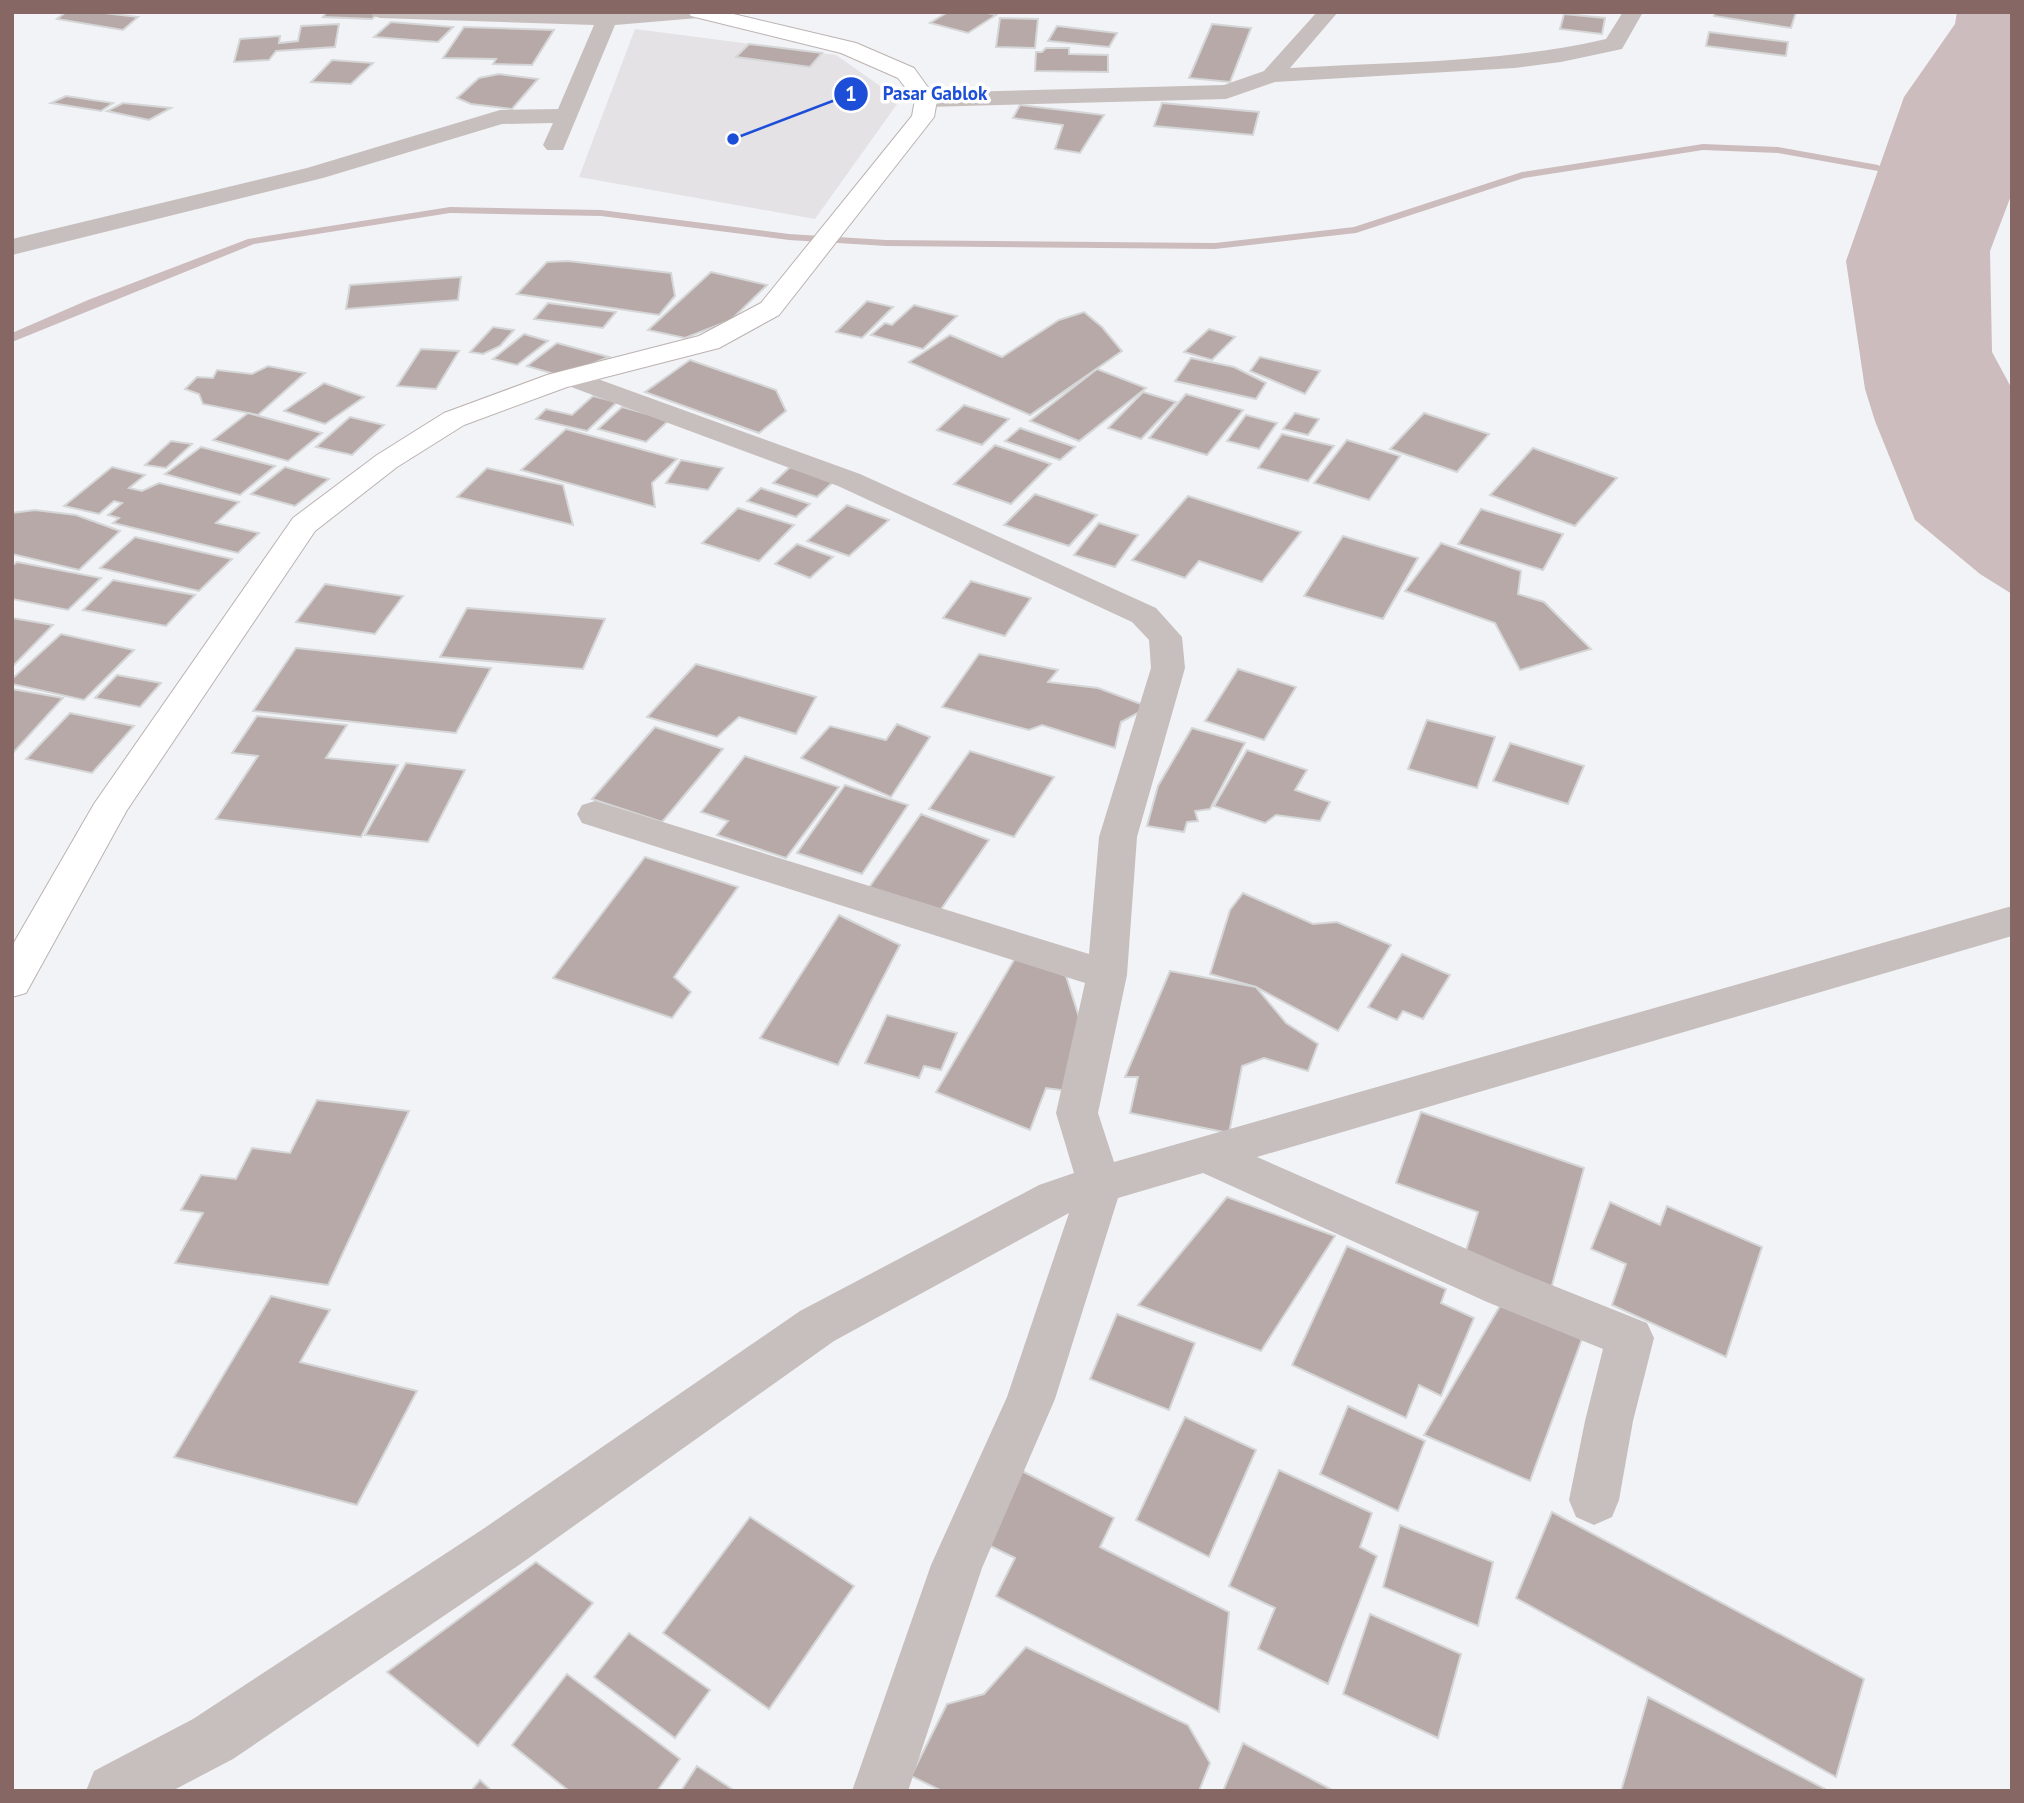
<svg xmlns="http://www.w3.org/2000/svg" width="2024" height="1803" viewBox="0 0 2024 1803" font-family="'PT Sans',sans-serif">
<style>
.built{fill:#e4e2e4}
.water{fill:#cdbcbd}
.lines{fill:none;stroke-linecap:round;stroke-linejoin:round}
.stream{fill:#cdbcbd;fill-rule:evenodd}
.building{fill:#b7a9a7;stroke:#d5d6d7;stroke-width:2}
.secondary-casing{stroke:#bcb2b0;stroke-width:2}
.minor{fill:#c7bfbe;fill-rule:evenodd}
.secondary{fill:#fff;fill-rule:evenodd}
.leader{fill:none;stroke:#1d4ed8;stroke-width:2.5}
.callout-dot{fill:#1d4ed8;stroke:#fff;stroke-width:2.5}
.mark-label{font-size:21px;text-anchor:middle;font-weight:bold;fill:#fff}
.callout-label{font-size:19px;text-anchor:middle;font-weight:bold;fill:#1d4ed8;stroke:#fff;stroke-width:7;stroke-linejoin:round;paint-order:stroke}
</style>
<rect width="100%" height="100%" fill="#f2f3f6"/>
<polygon class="built" points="635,29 836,55 900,100 815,219 579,177"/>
<polygon class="water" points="1957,12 2012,12 2012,193 1990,251 1992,352 2012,389 2012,594 1980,574 1915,520 1875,421 1865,389 1846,261 1904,97 1955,24"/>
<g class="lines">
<polygon class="stream" points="1703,144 1778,147 1878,165 1883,168 1878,171 1778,153 1703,150 1524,178 1356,233 1215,249 886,246 789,240 601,216 450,213 254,244 12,342 12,333 88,300 248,239 450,207 601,210 789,234 886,240 1215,243 1354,227 1522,172"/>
</g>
<g class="building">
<polygon points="66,12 96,12 138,17 123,30 57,19"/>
<polygon points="327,12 379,12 372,19 323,17"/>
<polygon points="948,12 984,12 996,15 968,33 930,23"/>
<polygon points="1715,12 1796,12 1791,28 1714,16"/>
<polygon points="1564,14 1605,18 1602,34 1560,29"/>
<polygon points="1000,18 1038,19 1035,48 996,47"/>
<polygon points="391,22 453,27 438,42 374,37"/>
<polygon points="339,24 335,47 276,51 269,60 234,62 240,39 280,36 279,43 298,41 301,26"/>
<polygon points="1212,24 1251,28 1230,82 1189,78"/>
<polygon points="1057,26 1117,33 1109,47 1048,41"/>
<polygon points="464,27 554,30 532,65 493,64 496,59 443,58"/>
<polygon points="1709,32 1788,42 1786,56 1706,46"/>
<polygon points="749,44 822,53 810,67 736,57"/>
<polygon points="1046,48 1069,48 1069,54 1108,55 1108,72 1035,71 1036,52 1042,52"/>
<polygon points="332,60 373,63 351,84 311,82"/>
<polygon points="499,74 538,79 512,109 471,104 457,98 479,78"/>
<polygon points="66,96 113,103 101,111 51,103"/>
<polygon points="123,103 171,108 149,120 107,111"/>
<polygon points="1162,103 1259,112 1253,135 1154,126"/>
<polygon points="1020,105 1104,115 1080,153 1055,149 1063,125 1013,118"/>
<polygon points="568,261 671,273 675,296 659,315 517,294 547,262"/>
<polygon points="711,272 767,285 731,320 685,338 648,330"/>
<polygon points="461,277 458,300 346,309 350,285"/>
<polygon points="867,301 893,307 862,338 836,332"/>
<polygon points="548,303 616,312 603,328 534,319"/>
<polygon points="914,305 957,316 923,349 871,335 885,323 892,325"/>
<polygon points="1084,312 1102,327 1122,351 1030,415 909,362 950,335 1002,357 1059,320"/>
<polygon points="493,327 514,330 500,346 483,354 470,352"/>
<polygon points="1209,329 1235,337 1212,360 1184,352"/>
<polygon points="524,334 548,341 517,365 493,359"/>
<polygon points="557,343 609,357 561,376 527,366"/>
<polygon points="421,349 459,351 436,389 397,386"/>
<polygon points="1260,357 1320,371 1305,394 1250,371"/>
<polygon points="1191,358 1234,367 1266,383 1256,399 1175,381"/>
<polygon points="690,360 776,390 786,411 759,433 645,392"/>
<polygon points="268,366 305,373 258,415 203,404 199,394 185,389 197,377 213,378 217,370 252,374"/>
<polygon points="1097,369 1146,388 1079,441 1030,421"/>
<polygon points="324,383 364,397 325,424 284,411"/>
<polygon points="1143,392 1176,402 1141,439 1108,428"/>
<polygon points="1186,394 1243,410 1207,455 1149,438"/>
<polygon points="593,396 617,402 587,431 536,419 546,409 572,415"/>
<polygon points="964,405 1009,419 982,445 937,430"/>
<polygon points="622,407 669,420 646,442 598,429"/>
<polygon points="248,413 322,433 288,461 213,440"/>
<polygon points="1295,413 1319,419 1308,435 1283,429"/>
<polygon points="1424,413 1489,434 1457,472 1390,449"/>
<polygon points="1246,415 1277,423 1259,449 1227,441"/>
<polygon points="350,417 384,425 352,455 316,447"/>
<polygon points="1020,428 1075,447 1060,460 1005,441"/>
<polygon points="566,429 677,459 652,483 655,507 521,470"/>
<polygon points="1282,434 1334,446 1308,481 1258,468"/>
<polygon points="1347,440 1400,456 1369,500 1314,483"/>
<polygon points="171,441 192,444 166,468 145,465"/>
<polygon points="995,445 1051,464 1011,504 954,484"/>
<polygon points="201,447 275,466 240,495 165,474"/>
<polygon points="1533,448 1617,478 1575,526 1490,495"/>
<polygon points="681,460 723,468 708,490 666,483"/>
<polygon points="112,467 145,475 129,488 142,491 159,483 239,502 216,523 259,533 238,553 113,523 119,518 108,515 122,503 114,501 99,514 64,506"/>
<polygon points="285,467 329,479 295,506 251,494"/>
<polygon points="790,467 833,482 817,497 773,483"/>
<polygon points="487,468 563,485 573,525 457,497"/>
<polygon points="761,488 810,504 796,517 747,501"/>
<polygon points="1035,494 1097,515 1069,546 1004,525"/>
<polygon points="1188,496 1301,532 1262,582 1199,561 1185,578 1132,560"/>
<polygon points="847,505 889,520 849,556 807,541"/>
<polygon points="738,508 794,525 759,561 702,543"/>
<polygon points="1481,509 1563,534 1543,570 1458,544"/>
<polygon points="35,510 76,515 120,531 79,570 12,554 12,513"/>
<polygon points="1099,523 1138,535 1115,567 1074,555"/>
<polygon points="1343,536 1418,558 1383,619 1304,596"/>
<polygon points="135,537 232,559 199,591 100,568"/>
<polygon points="1441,543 1521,571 1518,594 1544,602 1591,649 1520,670 1495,623 1405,591"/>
<polygon points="797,544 833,557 810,578 775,564"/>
<polygon points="17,562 101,578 68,610 12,599 12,566"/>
<polygon points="113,580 195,595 166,626 83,610"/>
<polygon points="971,581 1031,598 1005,636 943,618"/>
<polygon points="325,584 403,596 375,634 296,622"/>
<polygon points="467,608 605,619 583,669 440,657"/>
<polygon points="12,618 53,625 12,667"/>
<polygon points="61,634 134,650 84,700 12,684 12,679"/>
<polygon points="296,648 491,668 456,733 253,711"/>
<polygon points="979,654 1058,670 1048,682 1098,688 1149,707 1121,722 1115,748 1042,725 1029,730 942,707"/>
<polygon points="696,664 816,697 796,734 739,717 717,737 647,717"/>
<polygon points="1238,669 1296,687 1264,740 1205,721"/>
<polygon points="117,675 161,683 140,707 95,698"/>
<polygon points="12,689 63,698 12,754"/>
<polygon points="70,713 134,726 92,773 26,759"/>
<polygon points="257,716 347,725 326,758 398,765 361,837 216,819 258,756 232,753"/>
<polygon points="1427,720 1495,737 1477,788 1408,769"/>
<polygon points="897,724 930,737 891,797 801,758 830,726 886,740"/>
<polygon points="655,727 723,749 662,822 592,799"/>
<polygon points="1192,728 1245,743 1210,809 1195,811 1198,821 1187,822 1184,832 1147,826 1158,786"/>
<polygon points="1510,743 1584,766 1568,804 1493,781"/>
<polygon points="1247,750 1307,770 1295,790 1330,802 1320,821 1276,815 1265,823 1214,806"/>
<polygon points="970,751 1054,777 1014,837 929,809"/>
<polygon points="745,756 839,787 786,858 717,835 728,821 701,812"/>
<polygon points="406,763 465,770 428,842 365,835"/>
<polygon points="845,785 908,805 862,874 797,853"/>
<polygon points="921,814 989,840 939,912 868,889"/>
<polygon points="645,857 738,887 674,977 691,992 672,1018 553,978"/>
<polygon points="1243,893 1313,924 1337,922 1391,945 1338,1031 1256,987 1210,974 1230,910"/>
<polygon points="839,915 900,945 838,1065 760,1038"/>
<polygon points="1402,954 1450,975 1423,1019 1403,1011 1397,1020 1368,1007"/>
<polygon points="1017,955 1066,976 1084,1033 1069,1091 1046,1088 1030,1130 936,1092"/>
<polygon points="1170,971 1256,987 1286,1023 1318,1044 1308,1071 1264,1058 1242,1066 1229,1133 1130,1113 1138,1077 1125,1077"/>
<polygon points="887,1015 957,1033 941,1070 924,1066 919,1078 865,1063"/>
<polygon points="317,1100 409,1111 328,1285 175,1263 203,1213 181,1210 201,1175 236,1179 252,1148 290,1153"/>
<polygon points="1421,1112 1584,1168 1551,1289 1464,1257 1478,1212 1396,1183"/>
<polygon points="1227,1197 1335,1236 1261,1351 1138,1305"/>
<polygon points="1610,1202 1660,1225 1667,1206 1762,1247 1726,1357 1612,1305 1626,1264 1591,1249"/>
<polygon points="1347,1246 1446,1289 1441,1303 1474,1318 1441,1396 1419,1385 1406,1418 1292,1365"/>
<polygon points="271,1296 330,1310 300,1362 417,1391 357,1505 174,1457"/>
<polygon points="1500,1306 1583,1336 1530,1481 1424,1435"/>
<polygon points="1117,1314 1195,1343 1169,1410 1090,1379"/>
<polygon points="1348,1406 1425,1441 1398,1511 1320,1474"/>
<polygon points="1185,1417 1256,1450 1209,1557 1136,1520"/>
<polygon points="1279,1470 1372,1513 1360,1547 1377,1556 1328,1684 1258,1649 1275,1608 1229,1586"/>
<polygon points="1022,1471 1114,1518 1100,1547 1229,1612 1219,1712 996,1596 1015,1558 984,1543"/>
<polygon points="1552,1512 1864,1679 1836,1777 1516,1598"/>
<polygon points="750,1517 854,1586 769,1709 663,1633"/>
<polygon points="1400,1525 1493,1562 1478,1626 1383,1587"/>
<polygon points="536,1562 593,1603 478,1746 387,1672"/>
<polygon points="1370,1614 1461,1654 1438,1738 1343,1694"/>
<polygon points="629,1633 710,1690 675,1738 594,1677"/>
<polygon points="1026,1647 1188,1725 1210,1763 1199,1791 942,1791 911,1776 947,1704 984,1694"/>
<polygon points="567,1674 680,1759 657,1791 569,1791 512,1745"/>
<polygon points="1648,1697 1827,1790 1827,1791 1621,1791"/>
<polygon points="1243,1743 1334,1791 1223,1791"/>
<polygon points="697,1766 735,1791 681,1791"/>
<polygon points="480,1780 492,1791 471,1791"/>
</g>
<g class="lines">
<defs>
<polygon id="secondary" points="688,12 725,12 856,43 914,68 937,100 934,117 779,315 719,348 567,387 464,425 397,467 315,531 127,810 26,993 12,997 12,946 94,804 293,518 377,455 444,413 547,375 699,336 761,303 912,116 915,100 898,78 841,53 691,16"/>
</defs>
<use href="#secondary" class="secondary-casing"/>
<g class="minor">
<polygon points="370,12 708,12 705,16 698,18 615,25 563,150 547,150 543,145 553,123 502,124 323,178 12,255 12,239 307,168 500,110 558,109 594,25 380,18 373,16"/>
<path d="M1317,12h21l-48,56c106,-6 213,-5 316,-29l17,-27h20l-21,37 -61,13 -46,6 -240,14 -49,17 -300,8 -8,-2 -3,-5 3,-5 8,-2 298,-8 40,-14z"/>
<polygon points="573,370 860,474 1156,608 1182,637 1185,668 1137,837 1127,975 1098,1113 1114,1162 2012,906 2012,936 1257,1157 1519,1272 1647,1323 1654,1338 1633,1421 1619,1500 1612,1517 1594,1525 1576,1517 1569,1500 1585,1421 1603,1349 1487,1302 1203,1173 1118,1198 1055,1399 982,1568 908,1791 852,1791 931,1565 1007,1397 1069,1213 834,1341 519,1565 233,1759 172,1791 86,1791 94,1771 193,1719 483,1529 800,1311 1039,1185 1074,1173 1056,1113 1085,983 582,823 577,814 582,805 595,801 1089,954 1099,837 1151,668 1149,640 1132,622 838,486 563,384 559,378 563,372"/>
</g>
<use href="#secondary" class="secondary"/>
</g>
<path class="leader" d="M733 139L851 94"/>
<g class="callout-dot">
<circle cx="733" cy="139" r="7"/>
<circle cx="851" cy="94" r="18"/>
</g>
<g class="mark-label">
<text x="851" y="101">1</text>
</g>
<g class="callout-label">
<text x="935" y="100">Pasar Gablok</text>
</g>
<rect width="2024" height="1803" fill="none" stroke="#866763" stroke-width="28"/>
</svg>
